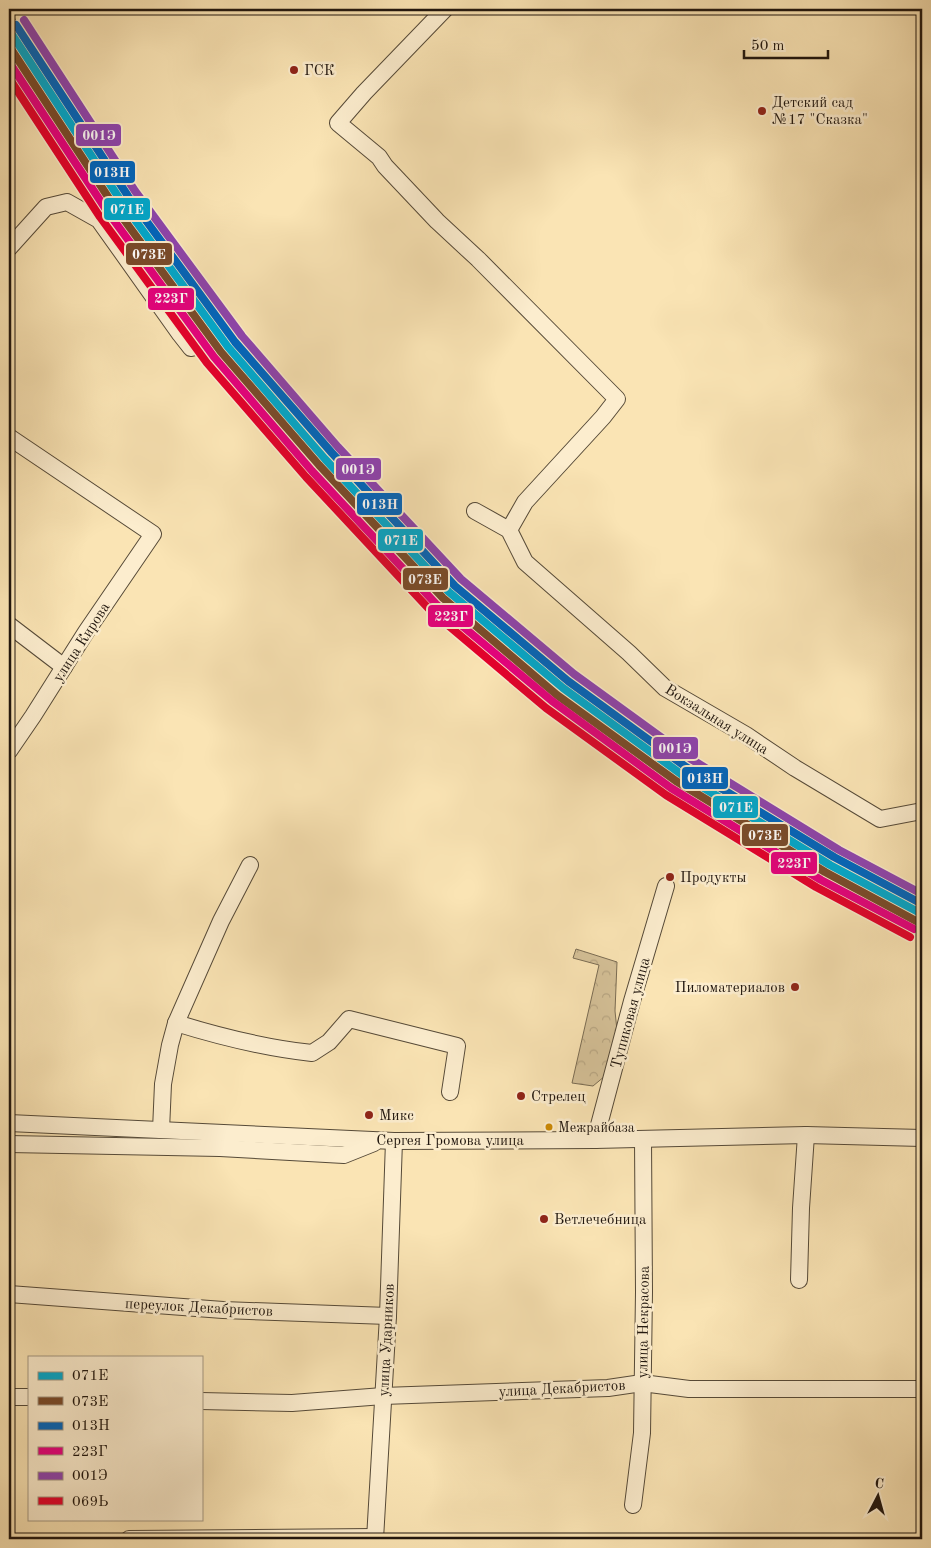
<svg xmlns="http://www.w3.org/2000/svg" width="931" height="1548" viewBox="0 0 931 1548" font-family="'Old Standard TT',serif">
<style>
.forest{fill:url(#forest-crowns);stroke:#7a6c53}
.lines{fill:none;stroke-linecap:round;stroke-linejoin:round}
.minor-casing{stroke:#564a38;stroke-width:18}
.minor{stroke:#fcedce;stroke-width:16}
.rail-casing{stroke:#20160e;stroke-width:5}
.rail{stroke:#fcedce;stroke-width:3;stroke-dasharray:9;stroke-linecap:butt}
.rail-1-casing{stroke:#fcedce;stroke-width:11}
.rail-2-casing{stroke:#fcedce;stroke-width:11}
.rail-3-casing{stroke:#fcedce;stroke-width:11}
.rail-4-casing{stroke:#fcedce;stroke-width:11}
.rail-5-casing{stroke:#fcedce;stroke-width:11}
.rail-6-casing{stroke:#fcedce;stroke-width:11}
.rail-1{stroke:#00a9ce;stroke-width:8}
.rail-2{stroke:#7a4b2a;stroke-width:8}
.rail-3{stroke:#0065bd;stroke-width:8}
.rail-4{stroke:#e5007d;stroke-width:8}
.rail-5{stroke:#8e44ad;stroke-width:8}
.rail-6{stroke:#e4002b;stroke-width:8}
.poi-dot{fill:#8f2418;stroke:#fcedce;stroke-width:2}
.bus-dot{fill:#cc8903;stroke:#fcedce;stroke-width:2}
.labels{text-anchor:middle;stroke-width:5;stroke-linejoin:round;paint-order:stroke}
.bus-label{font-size:14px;fill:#20160e;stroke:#fcedce;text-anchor:start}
.poi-label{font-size:15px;fill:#20160e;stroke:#fcedce;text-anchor:start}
.street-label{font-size:15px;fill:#20160e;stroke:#fcedce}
.line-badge{stroke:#fcedce;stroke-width:2}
.badge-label{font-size:14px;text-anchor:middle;font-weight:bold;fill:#fff}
</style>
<defs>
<pattern id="forest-crowns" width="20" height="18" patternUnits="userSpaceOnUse" patternTransform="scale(1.25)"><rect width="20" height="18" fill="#d5c198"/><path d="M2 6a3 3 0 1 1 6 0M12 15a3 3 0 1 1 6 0" fill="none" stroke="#b7a582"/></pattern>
</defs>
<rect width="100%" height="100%" fill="#fae4b4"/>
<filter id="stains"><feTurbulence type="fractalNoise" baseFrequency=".004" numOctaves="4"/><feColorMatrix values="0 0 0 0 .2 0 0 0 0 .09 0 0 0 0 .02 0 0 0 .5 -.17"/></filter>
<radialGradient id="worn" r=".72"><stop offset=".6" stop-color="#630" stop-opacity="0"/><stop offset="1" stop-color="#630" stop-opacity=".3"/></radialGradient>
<polygon class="forest" points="576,949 617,962 615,1011 618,1040 605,1076 593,1086 572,1083 599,965 573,958"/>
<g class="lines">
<defs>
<g id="minor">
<polyline points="445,9 364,93 338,123 379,157 385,166 437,221 478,259 617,399 603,417 525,502 509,530"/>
<polyline points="9,248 46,207 67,202 99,220 180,334 191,348 199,346"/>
<polyline points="9,437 153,534 86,632 33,716 9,751"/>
<polyline points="475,511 509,530 525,562 629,653 665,688 746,735 795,768 880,819 922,811"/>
<polyline points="9,625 64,667"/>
<path d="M176,1023c45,14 90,25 136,30l17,-11 20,-23 108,27 -7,46"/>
<polyline points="9,1123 394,1141 595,1140 806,1135 922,1138"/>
<polyline points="161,1130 163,1084 170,1045 176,1023 221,921 250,865"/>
<polyline points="595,1140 632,1001 666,886"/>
<polyline points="9,1144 220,1148 344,1155 374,1143"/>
<polyline points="799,1280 801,1208 806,1135"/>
<polyline points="9,1294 223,1310 388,1316"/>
<polyline points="9,1397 29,1397"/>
<polyline points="201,1401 292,1403 383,1396 608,1388 642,1383 689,1389 922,1389"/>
<polyline points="633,1505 642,1433 644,1292 643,1139"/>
<polyline points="129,1539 375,1537"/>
<polyline points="375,1539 388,1316 394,1141"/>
</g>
</defs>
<use href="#minor" class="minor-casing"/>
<use href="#minor" class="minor"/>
<defs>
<polyline id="rail" points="9,14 130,194 236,343 329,455 456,583 567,678 689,767 804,839 922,904"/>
</defs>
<use href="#rail" class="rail-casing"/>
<use href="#rail" class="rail"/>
<defs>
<polyline id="rail-1" points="9,30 121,201 228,347 325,459 449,592 563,688 681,774 830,865 922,914"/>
<polyline id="rail-2" points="9,46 114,206 221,352 319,465 443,598 557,695 676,781 825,872 918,922"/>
<polyline id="rail-3" points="16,25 128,196 235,342 332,453 455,586 568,681 686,767 834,857 922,904"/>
<polyline id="rail-4" points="9,62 107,211 214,357 312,471 436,604 552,701 671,788 821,880 914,929"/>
<polyline id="rail-5" points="24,20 135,191 242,336 338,447 461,579 574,674 691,759 839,850 922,894"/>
<polyline id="rail-6" points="9,78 100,217 207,363 306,477 430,610 546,708 666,795 816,887 910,937"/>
</defs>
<use href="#rail-1" class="rail-1-casing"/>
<use href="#rail-2" class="rail-2-casing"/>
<use href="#rail-3" class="rail-3-casing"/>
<use href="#rail-4" class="rail-4-casing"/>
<use href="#rail-5" class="rail-5-casing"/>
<use href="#rail-6" class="rail-6-casing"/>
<use href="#rail-1" class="rail-1"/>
<use href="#rail-2" class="rail-2"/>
<use href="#rail-3" class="rail-3"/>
<use href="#rail-4" class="rail-4"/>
<use href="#rail-5" class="rail-5"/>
<use href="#rail-6" class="rail-6"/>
</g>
<g class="poi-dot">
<circle cx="294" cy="70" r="5"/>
<circle cx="762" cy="111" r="5"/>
<circle cx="670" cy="877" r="5"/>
<circle cx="795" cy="987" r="5"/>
<circle cx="521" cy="1096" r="5"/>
<circle cx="369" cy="1115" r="5"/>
<circle cx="544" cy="1219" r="5"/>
</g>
<circle class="bus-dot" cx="549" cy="1127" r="4.5"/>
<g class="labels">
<g class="bus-label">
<text x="558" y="1132">Межрайбаза</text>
</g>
<g class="poi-label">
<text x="304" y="75">ГСК</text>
<text x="772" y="107">Детский сад<tspan x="772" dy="17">№17 "Сказка"</tspan></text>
<text x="680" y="882">Продукты</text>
<text x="785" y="992" text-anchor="end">Пиломатериалов</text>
<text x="531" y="1101">Стрелец</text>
<text x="379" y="1120">Микс</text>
<text x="554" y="1224">Ветлечебница</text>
</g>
<g class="street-label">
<text transform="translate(81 642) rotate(-57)" y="5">улица Кирова</text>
<text transform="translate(717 719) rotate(32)" y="5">Вокзальная улица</text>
<text transform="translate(630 1013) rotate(-75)" y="5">Тупиковая улица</text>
<text x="450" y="1145">Сергея Громова улица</text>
<text transform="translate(199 1307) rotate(3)" y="5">переулок Декабристов</text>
<text transform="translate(643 1322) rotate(-89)" y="5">улица Некрасова</text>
<text transform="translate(386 1340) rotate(-87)" y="5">улица Ударников</text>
<text transform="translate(562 1388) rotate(-3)" y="5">улица Декабристов</text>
</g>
</g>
<g class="line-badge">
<rect x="75" y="123" width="47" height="24" rx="5" fill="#8e44ad"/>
<rect x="89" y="160" width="47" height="24" rx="5" fill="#0065bd"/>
<rect x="103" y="197" width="48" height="24" rx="5" fill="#00a9ce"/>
<rect x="125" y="242" width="48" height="24" rx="5" fill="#7a4b2a"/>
<rect x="147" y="287" width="48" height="24" rx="5" fill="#e5007d"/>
<rect x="335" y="457" width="47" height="24" rx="5" fill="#8e44ad"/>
<rect x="356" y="492" width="47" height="24" rx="5" fill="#0065bd"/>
<rect x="377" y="528" width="47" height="24" rx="5" fill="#00a9ce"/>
<rect x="402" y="567" width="47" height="24" rx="5" fill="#7a4b2a"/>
<rect x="427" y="604" width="47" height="24" rx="5" fill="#e5007d"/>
<rect x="652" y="736" width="47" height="24" rx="5" fill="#8e44ad"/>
<rect x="681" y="766" width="48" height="24" rx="5" fill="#0065bd"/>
<rect x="712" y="795" width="47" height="24" rx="5" fill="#00a9ce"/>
<rect x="741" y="823" width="48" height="24" rx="5" fill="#7a4b2a"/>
<rect x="770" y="851" width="48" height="24" rx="5" fill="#e5007d"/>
</g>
<g class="badge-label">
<text x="99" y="140">001Э</text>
<text x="112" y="177">013Н</text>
<text x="127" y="214">071Е</text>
<text x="149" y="259">073Е</text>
<text x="171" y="303">223Г</text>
<text x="358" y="474">001Э</text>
<text x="380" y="509">013Н</text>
<text x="401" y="545">071Е</text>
<text x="425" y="584">073Е</text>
<text x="451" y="621">223Г</text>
<text x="675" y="753">001Э</text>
<text x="705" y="783">013Н</text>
<text x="736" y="812">071Е</text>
<text x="765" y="840">073Е</text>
<text x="794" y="868">223Г</text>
</g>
<rect width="931" height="1548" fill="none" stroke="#fae4b4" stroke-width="30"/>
<rect x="10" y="10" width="911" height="1528" fill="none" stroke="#20160e" stroke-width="2.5"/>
<rect x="15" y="15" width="901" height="1518" fill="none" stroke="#20160e"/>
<rect x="28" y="1356" width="175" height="165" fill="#fcedce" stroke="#a49781"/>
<rect x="38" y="1372" width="25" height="8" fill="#00a9ce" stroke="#a49781"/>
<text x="72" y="1380" font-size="15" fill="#20160e">071Е</text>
<rect x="38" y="1397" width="25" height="8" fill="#7a4b2a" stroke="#a49781"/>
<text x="72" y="1406" font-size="15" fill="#20160e">073Е</text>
<rect x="38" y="1422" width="25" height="8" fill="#0065bd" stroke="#a49781"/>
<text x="72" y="1430" font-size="15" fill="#20160e">013Н</text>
<rect x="38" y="1447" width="25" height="8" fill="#e5007d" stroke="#a49781"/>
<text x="72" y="1456" font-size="15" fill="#20160e">223Г</text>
<rect x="38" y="1472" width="25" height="8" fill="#8e44ad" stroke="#a49781"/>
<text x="72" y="1480" font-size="15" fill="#20160e">001Э</text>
<rect x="38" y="1497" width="25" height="8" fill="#e4002b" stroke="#a49781"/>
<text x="72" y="1506" font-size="15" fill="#20160e">069Ь</text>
<g transform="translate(878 1496) rotate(6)" stroke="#fcedce" stroke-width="4" paint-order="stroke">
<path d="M0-4L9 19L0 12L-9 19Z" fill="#20160e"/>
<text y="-8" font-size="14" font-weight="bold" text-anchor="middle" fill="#20160e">С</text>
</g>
<path d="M744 50v8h84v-8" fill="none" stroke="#20160e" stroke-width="2.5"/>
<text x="751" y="50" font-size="15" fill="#20160e" stroke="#fcedce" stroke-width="4" paint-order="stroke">50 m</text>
<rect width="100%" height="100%" filter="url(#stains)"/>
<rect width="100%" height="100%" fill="url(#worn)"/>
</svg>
